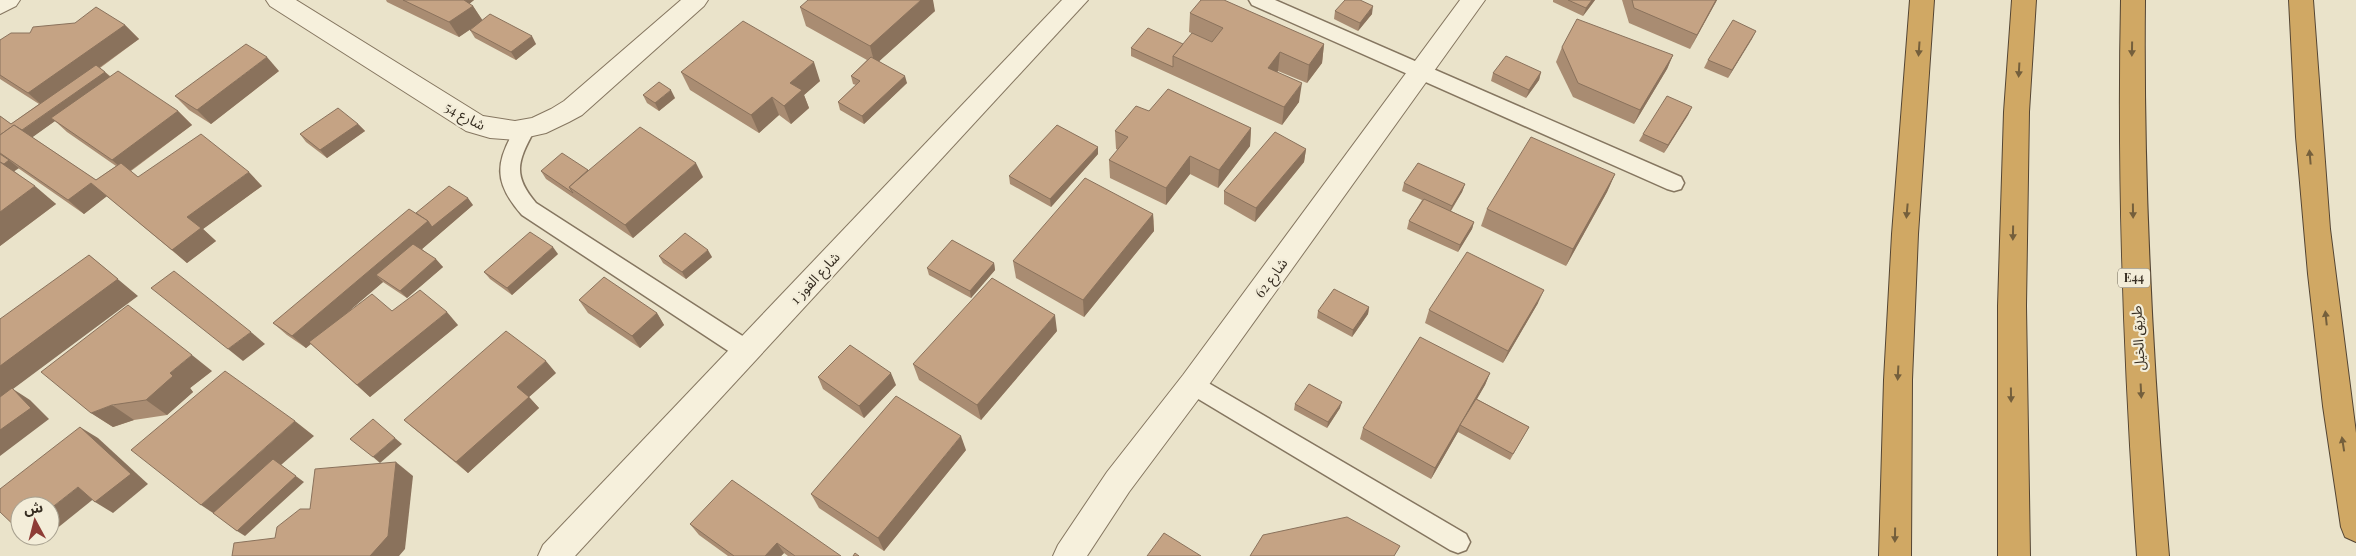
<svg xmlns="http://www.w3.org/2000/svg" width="2356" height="556" viewBox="0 0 2356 556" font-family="'Playfair Display','Noto Sans Arabic',serif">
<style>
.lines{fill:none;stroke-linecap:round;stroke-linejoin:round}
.service-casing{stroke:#857660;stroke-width:3}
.minor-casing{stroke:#857660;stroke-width:2}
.motorway-casing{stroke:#544533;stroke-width:2}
.service{fill:#f6f0dc;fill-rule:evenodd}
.minor{fill:#f6f0dc;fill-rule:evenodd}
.motorway{fill:#d0a864;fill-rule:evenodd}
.wall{fill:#a98c72;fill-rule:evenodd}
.shaded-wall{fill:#8a725c}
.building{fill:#c5a384;stroke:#8a725c}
.oneway{fill:#745f3c}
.labels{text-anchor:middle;stroke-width:4.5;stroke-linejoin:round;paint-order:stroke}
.shield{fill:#f3edd9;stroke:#6f6759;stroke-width:1}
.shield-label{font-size:12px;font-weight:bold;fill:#372e22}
.street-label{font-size:14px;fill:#372e22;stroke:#f3edd9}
</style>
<rect width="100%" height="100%" fill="#eae3ca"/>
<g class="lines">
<defs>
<g id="service">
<polygon points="1249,0 1275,0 1681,177 1684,183 1681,189 1674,191 1667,189 1252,5"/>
<path d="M524,123l7,3 3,5c-16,30 -22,44 2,72l219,141 3,7 -3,7 -8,3 -8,-3 -217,-143c-29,-33 -27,-53 -5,-89z"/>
<polygon points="1193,374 1466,534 1470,542 1466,550 1458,553 1450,550 1185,391 1182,384 1185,377"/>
</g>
<g id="minor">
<polygon points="0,0 20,0 16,6 0,14"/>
<polygon points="266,0 296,0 483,116 515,121 532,118 551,109 564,101 681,0 708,0 704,6 582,115 569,122 546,133 515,140 490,138 466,131 270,6"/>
<polygon points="1062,0 1088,0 575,556 538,556 543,545"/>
<polygon points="1460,0 1485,0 1203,393 1129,492 1087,556 1053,556 1058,545 1107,472 1183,375"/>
</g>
<g id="motorway">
<polygon points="1910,0 1934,0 1918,234 1912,380 1911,556 1879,556 1884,380 1892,234"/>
<polygon points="2012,0 2036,0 2029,112 2026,306 2030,556 1998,556 1998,306 2004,112"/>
<path d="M2121,0h24c-2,186 8,371 24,556h-32c-13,-185 -20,-370 -16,-556z"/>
<polygon points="2289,0 2313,0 2330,229 2356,433 2356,542 2345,537 2341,527 2323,406 2308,274 2296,137"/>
</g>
</defs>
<use href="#service" class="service-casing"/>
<use href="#minor" class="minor-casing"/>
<use href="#motorway" class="motorway-casing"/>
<use href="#service" class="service"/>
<use href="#minor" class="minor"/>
<use href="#motorway" class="motorway"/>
</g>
<g class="wall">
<polygon points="386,0 474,0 469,4 473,6 482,20 536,44 516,60 475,38 470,30 476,25 459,37 387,2"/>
<polygon points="1553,0 1595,0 1583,16 1553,2"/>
<polygon points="1622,0 1717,0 1690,49 1629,23"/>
<polygon points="800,7 935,11 879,61 907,83 864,124 840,110 838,102 856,85 853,84 851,76 867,60 806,26"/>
<polygon points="1335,11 1372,14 1358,31 1334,19"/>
<polygon points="1190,13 1324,44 1322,63 1307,83 1278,71 1277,72 1299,102 1282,125 1131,56 1131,48 1212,42 1189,32"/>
<path d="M125,25l14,14 -39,29 10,8 68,35 14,14 -61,46 7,6 124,9 -59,43 13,12 -29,22 -80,-67 -23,18 -66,-46 -4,3 42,33 -56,42v-130l11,8 28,-20 -39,-25v-39l30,-7zM55,121l12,11 49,34 -20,14 -64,-43z"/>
<polygon points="1756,31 1728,78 1704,68 1708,60"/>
<polygon points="1562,47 1673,55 1667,69 1634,124 1573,97 1556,62"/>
<polygon points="279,71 211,124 189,110 175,96"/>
<polygon points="681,72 820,81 804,95 809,108 791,124 779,115 759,133 690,90"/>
<polygon points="1541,72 1539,80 1526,98 1491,81 1493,73"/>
<polygon points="643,95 675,98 659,111 647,103"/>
<polygon points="1692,107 1688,115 1664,153 1639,141 1643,134"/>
<polygon points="1149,111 1251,128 1250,146 1218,188 1190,174 1166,205 1110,178 1109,160 1118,150 1116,149 1115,131"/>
<polygon points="358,124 365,131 327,158 306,142 300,134"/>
<polygon points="1306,149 1304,162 1255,222 1224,204 1224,191"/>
<polygon points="1098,154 1051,207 1010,184 1009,176"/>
<polygon points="588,170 703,177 633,238 546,179 541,171"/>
<polygon points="1615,174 1607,192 1566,266 1481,226 1487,209"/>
<polygon points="1404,183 1465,184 1462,192 1451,211 1474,222 1472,229 1458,252 1407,229 1409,221 1422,200 1402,191"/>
<polygon points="473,205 422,249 443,267 407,298 383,282 350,310 458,325 370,397 311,344 306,348 287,335 273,323 416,213"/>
<polygon points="1153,214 1154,231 1084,317 1016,278 1013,261"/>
<polygon points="558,254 512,295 490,279 484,272"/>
<polygon points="659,256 712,257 686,279 663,263"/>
<polygon points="994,263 995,270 971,298 929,275 927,268"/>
<polygon points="579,300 657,313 664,325 640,348 588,313"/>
<polygon points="1538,303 1503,363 1425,323 1429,310"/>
<polygon points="1369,307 1368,314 1352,337 1317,318 1318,311"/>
<polygon points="1057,331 981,420 919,380 913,364"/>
<polygon points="212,371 190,388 193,392 167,415 134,420 113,427 91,413"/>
<polygon points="556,373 529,397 539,408 468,473 417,431 404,420"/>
<polygon points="1490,373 1485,385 1477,399 1529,427 1510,460 1458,432 1431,479 1360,439 1363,428"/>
<polygon points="818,377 896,385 864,418 823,389"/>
<polygon points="1295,404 1340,408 1327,428 1294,410"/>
<polygon points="966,450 884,551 819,508 811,494"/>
<polygon points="690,524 841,556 788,556 784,553 781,556 728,556 699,535"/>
</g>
<g class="shaded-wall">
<polygon points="458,0 474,0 464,8"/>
<polygon points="921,0 933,0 935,11 875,65 870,46"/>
<polygon points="1592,0 1595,0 1583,16 1586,8"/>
<polygon points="1716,0 1717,0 1690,49 1697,35"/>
<polygon points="473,6 483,21 459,37 449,22"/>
<polygon points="1373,6 1372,14 1358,31 1360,23"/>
<polygon points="125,25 139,39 44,107 28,93"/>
<polygon points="1756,31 1752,39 1728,78 1732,70"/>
<polygon points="532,36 536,44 516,60 511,52"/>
<polygon points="1324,44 1322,63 1307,83 1309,65"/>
<polygon points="1280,52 1278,71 1266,86 1268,68"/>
<polygon points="1673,55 1667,69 1634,124 1640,110"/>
<polygon points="267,57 279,71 211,124 197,110"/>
<polygon points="814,62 820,81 804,95 809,108 791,124 784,106 790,83"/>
<polygon points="105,72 113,80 51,118 55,121 5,157 0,146"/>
<polygon points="1541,72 1539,80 1526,98 1529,90"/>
<polygon points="905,76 907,83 864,124 862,116"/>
<polygon points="1302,83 1299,102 1282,125 1284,107"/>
<polygon points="671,90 675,98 659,111 655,103"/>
<polygon points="772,97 779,115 759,133 751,115"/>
<polygon points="1692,107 1688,115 1664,153 1668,145"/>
<polygon points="178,111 192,125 127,173 112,160"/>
<polygon points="358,124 365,131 327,158 320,150"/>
<polygon points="1251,128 1250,146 1218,188 1219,170"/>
<polygon points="1098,147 1098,154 1051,207 1050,199"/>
<polygon points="1306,149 1304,162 1255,222 1256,208"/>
<polygon points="1190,156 1190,174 1166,205 1166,188"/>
<polygon points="9,160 19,168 0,181 0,167"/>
<polygon points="696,163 703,177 633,238 625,225"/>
<polygon points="249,172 262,186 203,229 216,241 187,263 172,250 187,217"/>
<polygon points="1615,174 1607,192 1566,266 1573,249"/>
<polygon points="91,183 107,196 84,214 68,200"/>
<polygon points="1465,184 1462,192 1449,213 1452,206"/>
<polygon points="35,186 56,204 0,246 0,212"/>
<polygon points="468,198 473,205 385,281 376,275 383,282 306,348 292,336 428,221"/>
<polygon points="1153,214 1154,231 1084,317 1083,300"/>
<polygon points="1474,222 1472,229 1458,252 1460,245"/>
<polygon points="553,247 558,254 512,295 507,288"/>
<polygon points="708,250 712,257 686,279 682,272"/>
<polygon points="89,255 138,296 13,389 30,400 49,419 0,456 0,366"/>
<polygon points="436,259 443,267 407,298 400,291"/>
<polygon points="994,263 995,270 971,298 970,291"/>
<polygon points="1544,290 1538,303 1503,363 1508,351"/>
<polygon points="1369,307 1368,314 1352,337 1353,330"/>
<polygon points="447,312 458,325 370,397 357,385"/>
<polygon points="657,313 664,325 640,348 632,336"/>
<polygon points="1055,315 1057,331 981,420 977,405"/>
<polygon points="251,332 265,344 243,361 228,349"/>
<polygon points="192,355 212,371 190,388 193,392 167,415 146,400 170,373"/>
<polygon points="546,361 556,373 529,397 539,408 468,473 456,462 517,387"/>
<polygon points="891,373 896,385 864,418 859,406"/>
<polygon points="1490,373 1485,385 1461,426 1460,425 1458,432 1431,479 1435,468"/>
<polygon points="1342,402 1340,408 1327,428 1328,422"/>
<polygon points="112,405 134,420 113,427 91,413"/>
<polygon points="295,421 314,436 281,465 304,482 245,536 237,531 222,519 201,505"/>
<polygon points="80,427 98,438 148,484 113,513 95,502"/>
<polygon points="961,436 966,450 884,551 878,538"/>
<polygon points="395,438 402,444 380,463 373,457"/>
<polygon points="396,462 413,476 405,549 399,556 370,556"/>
<polygon points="78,487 96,497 50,534 50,509"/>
<polygon points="28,536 48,536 40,542"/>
<polygon points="777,543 784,553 781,556 765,556"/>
</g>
<g class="building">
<polygon points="403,0 464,0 473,6 449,22"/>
<polygon points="808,0 921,0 870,46 800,7"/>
<polygon points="1201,0 1224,0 1324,44 1309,65 1280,52 1268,68 1302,83 1284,107 1173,56 1192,33 1212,42 1223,28 1190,13"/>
<polygon points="1345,0 1360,0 1373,6 1360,23 1335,11"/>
<polygon points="1568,0 1592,0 1586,8"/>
<polygon points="1632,0 1716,0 1697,35 1634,8"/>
<polygon points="96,7 125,25 28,93 0,75 0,40 11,33 30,33 33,27 75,23"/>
<polygon points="490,14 532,36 511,52 470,30"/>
<polygon points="1577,19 1673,55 1640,110 1578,83 1562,47"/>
<polygon points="1733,20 1756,31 1732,70 1708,60"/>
<polygon points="743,21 814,62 790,83 802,90 784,106 772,97 751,115 681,72"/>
<polygon points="1148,28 1183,44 1173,56 1173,67 1131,48"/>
<polygon points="246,44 267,57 197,110 175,96"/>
<polygon points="1506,56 1541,72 1529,90 1493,73"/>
<polygon points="871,57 905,76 862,116 838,102 860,81 851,76"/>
<polygon points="96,65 105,72 22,130 14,125 0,135 0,116 11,124"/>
<polygon points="118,71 178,111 112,160 51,118"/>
<polygon points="659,82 671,90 655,103 643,95"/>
<polygon points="1168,89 1251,128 1219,170 1190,156 1166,188 1109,160 1128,137 1115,131 1136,106 1149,111"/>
<polygon points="1667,96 1692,107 1668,145 1643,134"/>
<polygon points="338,108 358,124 320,150 300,134"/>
<polygon points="14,125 96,180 121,163 138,177 201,134 249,172 187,217 201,228 172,250 91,183 68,200 0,153 0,135"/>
<polygon points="1057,125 1098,147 1050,199 1009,176"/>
<polygon points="640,127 696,163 625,225 569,187"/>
<polygon points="1275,132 1306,149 1256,208 1224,191"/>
<polygon points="1531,137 1615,174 1573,249 1487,209"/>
<polygon points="562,153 588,170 569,187 573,193 541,171"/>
<polygon points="0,154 9,160 4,164 0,162"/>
<polygon points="0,162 35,186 0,212"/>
<polygon points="1418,163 1465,184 1452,206 1404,183"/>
<polygon points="1085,178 1153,214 1083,300 1013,261"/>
<polygon points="449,186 468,198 432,227 428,221 416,213"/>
<polygon points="1424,199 1474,222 1460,245 1409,221"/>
<polygon points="409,209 428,221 292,336 273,323"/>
<polygon points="530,232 553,247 507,288 484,272"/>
<polygon points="685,233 708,250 682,272 659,256"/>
<polygon points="952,240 994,263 970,291 927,268"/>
<polygon points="413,244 436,259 400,291 376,275"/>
<polygon points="1467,252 1544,290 1508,351 1429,310"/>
<polygon points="89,255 118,279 0,366 0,319"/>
<polygon points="174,271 251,332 228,349 151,288"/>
<polygon points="604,277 657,313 632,336 579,300"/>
<polygon points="992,278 1055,315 977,405 913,364"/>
<polygon points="1334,289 1369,307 1353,330 1318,311"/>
<polygon points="420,290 447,312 357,385 309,342 372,294 392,311"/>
<polygon points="128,305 192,355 170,373 173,376 146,400 112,405 91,413 41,372"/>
<polygon points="506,331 546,361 517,387 529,397 456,462 404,420"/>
<polygon points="1420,337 1490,373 1435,468 1363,428"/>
<polygon points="850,345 891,373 859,406 818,377"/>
<polygon points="225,371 295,421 201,505 131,450"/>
<polygon points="1309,384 1342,402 1328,422 1295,404"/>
<polygon points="12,388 31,408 0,430 0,397"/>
<polygon points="896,396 961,436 878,538 811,494"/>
<polygon points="1476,399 1529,427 1513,454 1460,425"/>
<polygon points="373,419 395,438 373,457 350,439"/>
<polygon points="80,427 131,474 95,502 78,487 50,509 50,506 20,506 20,531 0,512 0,489"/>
<polygon points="273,459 296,476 237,531 213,513"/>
<polygon points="396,462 388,536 370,556 232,556 234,543 275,538 277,527 300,509 310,509 315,469"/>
<polygon points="732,480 841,556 795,556 777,543 765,556 734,556 690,524"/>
<polygon points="1347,517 1400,546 1394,556 1250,556 1263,535"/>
<polygon points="1164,533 1201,556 1147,556"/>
<polygon points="855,553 859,556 853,556"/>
</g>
<defs><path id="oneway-solid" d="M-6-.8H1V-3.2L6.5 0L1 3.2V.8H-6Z" transform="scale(1.25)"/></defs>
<g class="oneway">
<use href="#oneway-solid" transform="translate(1919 49) rotate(94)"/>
<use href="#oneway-solid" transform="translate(2132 49) rotate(91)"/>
<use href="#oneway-solid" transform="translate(2019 70) rotate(93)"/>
<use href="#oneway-solid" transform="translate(2310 157) rotate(-95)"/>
<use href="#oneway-solid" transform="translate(1907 211) rotate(95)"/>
<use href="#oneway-solid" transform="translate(2133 211) rotate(89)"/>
<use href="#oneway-solid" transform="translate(2013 233) rotate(91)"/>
<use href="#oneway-solid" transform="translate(2326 318) rotate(-96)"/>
<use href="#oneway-solid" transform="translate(1898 373) rotate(93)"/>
<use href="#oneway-solid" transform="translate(2141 391) rotate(87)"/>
<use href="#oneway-solid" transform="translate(2011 395) rotate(89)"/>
<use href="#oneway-solid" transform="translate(2343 444) rotate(-99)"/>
<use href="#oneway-solid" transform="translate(1895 535) rotate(91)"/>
</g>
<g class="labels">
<rect class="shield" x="2118" y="268.5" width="32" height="19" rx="4"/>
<g class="shield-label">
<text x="2134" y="282">E44</text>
</g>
<g class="street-label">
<text transform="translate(465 116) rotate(28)" y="5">شارع 54</text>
<text transform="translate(815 278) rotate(-47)" y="5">شارع القوز 1</text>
<text transform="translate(1271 278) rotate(-54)" y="5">شارع 62</text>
<text transform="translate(2138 338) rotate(-93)" y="5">طريق الخيل</text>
</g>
</g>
<g transform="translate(35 521) rotate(353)"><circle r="24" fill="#f3edd9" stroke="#a8a190"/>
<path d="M0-4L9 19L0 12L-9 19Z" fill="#8e3c36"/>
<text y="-8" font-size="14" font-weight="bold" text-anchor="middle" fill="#372e22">ش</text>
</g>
</svg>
